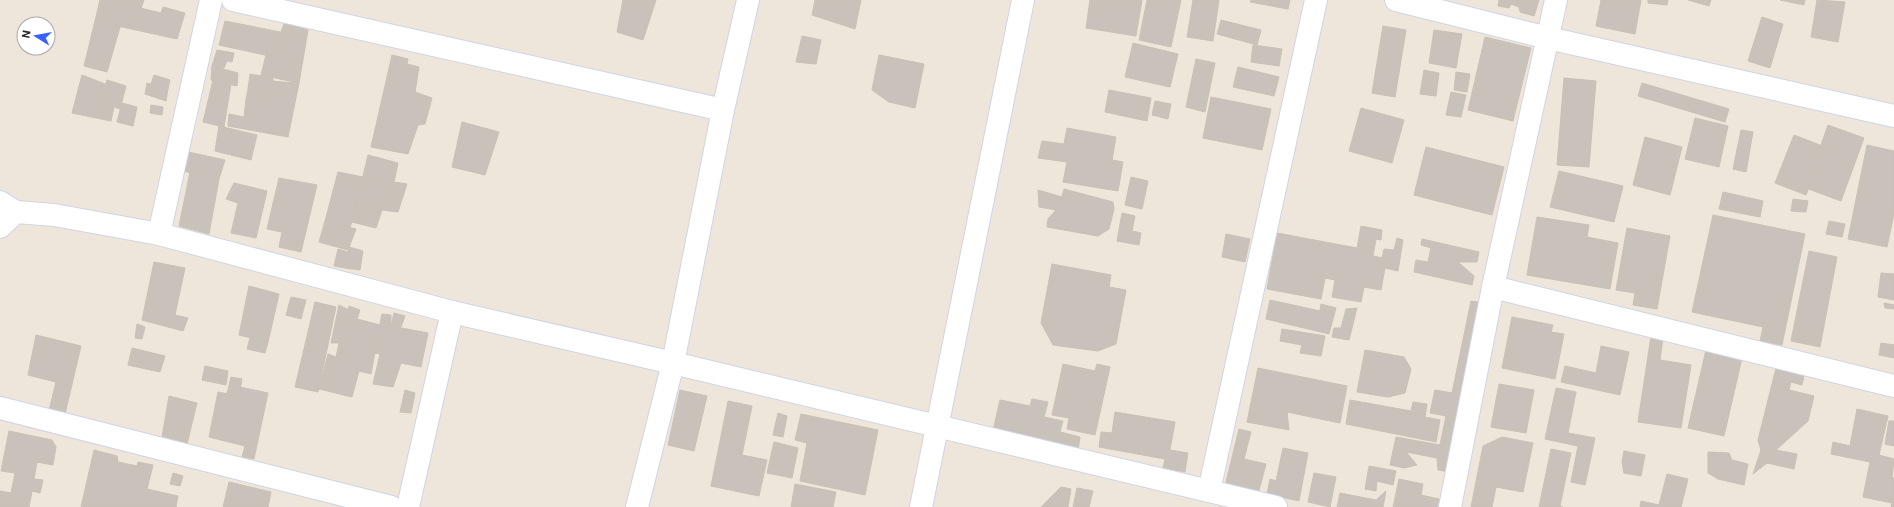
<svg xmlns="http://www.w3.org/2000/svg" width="1894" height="507" viewBox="0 0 1894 507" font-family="Roboto,sans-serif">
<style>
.building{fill:#c9c2bb;stroke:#c9c1b4}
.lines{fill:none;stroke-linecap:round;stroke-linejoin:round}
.minor-casing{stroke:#d0d4e5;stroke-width:24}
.minor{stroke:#fff;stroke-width:22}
</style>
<rect width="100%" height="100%" fill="#eee5db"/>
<g class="building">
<polygon points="100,0 144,0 141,9 132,6 127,28 95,21"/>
<polygon points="623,0 656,0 643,40 617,32"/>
<polygon points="815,0 861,0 855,29 812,15"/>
<polygon points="1090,0 1142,0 1136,36 1086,28"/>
<polygon points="1147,0 1181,0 1171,47 1139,40"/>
<polygon points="1193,0 1219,0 1213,41 1187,37"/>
<polygon points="1251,0 1290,0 1288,9 1250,2"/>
<polygon points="1499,0 1539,0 1534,16 1520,12 1519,7 1511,4 1509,8 1498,6"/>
<polygon points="1601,0 1641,0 1635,34 1596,26"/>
<polygon points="1648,0 1668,0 1667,5 1648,3"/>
<polygon points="1688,0 1711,0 1709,6"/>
<polygon points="1780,0 1805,0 1804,5"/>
<polygon points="1817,0 1845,2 1838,42 1811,37"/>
<polygon points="132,6 161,13 163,7 185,13 177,39 127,28"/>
<polygon points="1762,17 1783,24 1770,68 1748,61"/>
<polygon points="1221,20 1261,30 1257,45 1217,34"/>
<polygon points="95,21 120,27 107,72 84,66"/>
<polygon points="225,21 280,32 274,57 219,45"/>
<polygon points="284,24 293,25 290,41 278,39"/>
<polygon points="293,25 308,30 299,83 261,75 266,55 274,57 278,39 290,41"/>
<polygon points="1383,26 1406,30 1395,97 1372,93"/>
<polygon points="1434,30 1462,34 1456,68 1429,63"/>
<polygon points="802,36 821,40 816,64 796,62"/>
<polygon points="1485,37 1531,48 1513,121 1468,110"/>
<polygon points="1133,43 1178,54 1170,87 1125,77"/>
<polygon points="1253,45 1282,49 1279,66 1251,62"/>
<polygon points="217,50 234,53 232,62 227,61 224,68 212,66"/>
<polygon points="392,55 408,59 407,64 419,67 415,92 432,98 425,124 418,125 408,154 371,147"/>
<polygon points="879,55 924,64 915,108 889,102 872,90"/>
<polygon points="1196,59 1215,63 1205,112 1186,107"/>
<polygon points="212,66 238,73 237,86 211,80"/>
<polygon points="1238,67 1279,77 1274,96 1233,87"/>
<polygon points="1424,70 1439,73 1436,96 1420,94"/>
<polygon points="1456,72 1470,74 1467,92 1454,90"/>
<polygon points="250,74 273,78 270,94 248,89"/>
<polygon points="82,75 105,84 100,102 114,107 111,121 72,113"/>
<polygon points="154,75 170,80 168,89 151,84"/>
<polygon points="1564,78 1596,81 1589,167 1557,165"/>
<polygon points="107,80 126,86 120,109 100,102"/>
<polygon points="213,80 231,84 224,127 203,122"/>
<polygon points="273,81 283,82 281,91 272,89"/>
<polygon points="283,82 299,83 288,137 228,126 229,114 244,117 246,99 262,103 264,93 270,94 271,89 281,91"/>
<polygon points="147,83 168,89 166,101 145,94"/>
<polygon points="1642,83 1729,109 1725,122 1638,96"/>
<polygon points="248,89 264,93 262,103 246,99"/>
<polygon points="1109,90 1151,98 1147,121 1105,112"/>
<polygon points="1451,92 1466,95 1461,117 1446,115"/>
<polygon points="1211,97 1271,109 1262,150 1203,138"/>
<polygon points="1155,101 1171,104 1168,119 1152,115"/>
<polygon points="122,103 137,107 133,126 117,122"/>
<polygon points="151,105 163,107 162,115 150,113"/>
<polygon points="1361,108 1404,120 1392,163 1349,151"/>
<polygon points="1695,118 1728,126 1719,167 1685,159"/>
<polygon points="462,122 499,132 485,175 452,167"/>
<polygon points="1828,125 1864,138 1841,201 1806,188"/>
<polygon points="219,126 257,135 251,160 215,151"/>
<polygon points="1067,128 1116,137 1112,160 1123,162 1118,191 1063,182 1067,162 1038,158 1042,141 1064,144"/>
<polygon points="1741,130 1753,132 1746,172 1733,169"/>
<polygon points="1794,135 1825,147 1806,195 1775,183"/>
<polygon points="1645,137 1682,147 1670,195 1633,185"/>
<polygon points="1867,145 1894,151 1894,214 1887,247 1848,239"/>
<polygon points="1426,147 1504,167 1492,215 1414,195"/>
<polygon points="188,152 225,160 219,179 183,171"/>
<polygon points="368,155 398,163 394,182 407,184 398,212 382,210 376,228 352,222"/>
<polygon points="1559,171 1623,186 1614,222 1550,207"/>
<polygon points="190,172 219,179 209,234 179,226"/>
<polygon points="338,172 363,177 350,228 325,221"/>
<polygon points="1131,177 1148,181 1142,209 1125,205"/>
<polygon points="279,178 317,185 301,252 279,247 282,232 267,229"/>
<polygon points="368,179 393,185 387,206 364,201"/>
<polygon points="234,183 267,191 256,238 231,233 238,203 226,199"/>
<polygon points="1064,189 1113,202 1114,209 1109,229 1098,236 1047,227 1048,219 1056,210 1039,207 1038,190 1062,197"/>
<polygon points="1723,192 1763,201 1760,217 1719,209"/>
<polygon points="1793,199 1808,201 1806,212 1791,211"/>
<polygon points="1122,213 1135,216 1132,231 1141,233 1139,245 1117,241"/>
<polygon points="1713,215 1805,234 1782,345 1760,341 1763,327 1692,312"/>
<polygon points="1537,217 1589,225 1587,237 1618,243 1610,289 1527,275"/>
<polygon points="325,221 356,229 348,250 319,242"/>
<polygon points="1829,221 1845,224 1842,237 1826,234"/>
<polygon points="1361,226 1382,230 1381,240 1376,239 1373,256 1382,258 1384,249 1394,250 1397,238 1403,240 1398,271 1385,268 1381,290 1364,287 1361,302 1332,297 1335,280 1325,278 1321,299 1267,289 1277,233 1357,248"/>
<polygon points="1627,228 1670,236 1657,309 1633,305 1635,293 1616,290"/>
<polygon points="1226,234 1250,239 1245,262 1222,257"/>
<polygon points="1422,239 1479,252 1477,262 1458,262 1474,276 1472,285 1414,272 1416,260 1428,262 1431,248 1421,245"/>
<polygon points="349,247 363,251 360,270 345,268"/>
<polygon points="338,249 348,252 345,268 334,266"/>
<polygon points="1809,251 1837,257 1820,347 1791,341"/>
<polygon points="154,262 185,268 175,315 188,318 183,331 142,320"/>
<polygon points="1052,264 1111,275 1109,287 1126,290 1116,344 1098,351 1053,345 1041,323"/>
<polygon points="1881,273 1894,274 1894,300 1878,297"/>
<polygon points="249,286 279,294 268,342 239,335"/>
<polygon points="291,297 306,300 301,319 286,315"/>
<polygon points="1270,300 1320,311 1321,304 1336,308 1329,334 1266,319"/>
<polygon points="1471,301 1484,303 1450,472 1438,470 1437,458 1406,452 1417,465 1404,468 1390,465 1396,437 1440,445 1446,416 1430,413 1435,390 1452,393"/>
<polygon points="315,302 336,307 318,392 295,387"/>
<polygon points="1884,303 1894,305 1894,309 1885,308"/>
<polygon points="339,305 349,310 346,324 355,325 357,319 380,325 371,374 359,371 352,397 319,389 328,354 336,357 339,343 331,343"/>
<polygon points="349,306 360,310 355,325 346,324"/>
<polygon points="1357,308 1349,340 1332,337 1334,328 1341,328 1346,309"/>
<polygon points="394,313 405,316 401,327 391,326"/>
<polygon points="382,314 391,315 391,326 428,333 421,367 401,363 393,387 373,384 380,354 374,353"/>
<polygon points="1512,317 1553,325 1551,332 1564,334 1555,379 1502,368"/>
<polygon points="137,324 145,327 142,339 135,338"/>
<polygon points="1282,329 1325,336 1321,356 1300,353 1302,345 1280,341"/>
<polygon points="36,335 81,346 64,418 48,415 56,382 28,375"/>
<polygon points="1651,336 1663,338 1660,360 1691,365 1681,428 1638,422"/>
<polygon points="250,338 268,342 265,353 247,349"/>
<polygon points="1881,343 1894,345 1894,344 1894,358 1879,355"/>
<polygon points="1601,346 1629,352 1620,395 1561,382 1565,366 1596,373"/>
<polygon points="132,348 165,356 160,372 128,365"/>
<polygon points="1365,350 1404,357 1411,369 1405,393 1388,397 1357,392"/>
<polygon points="1706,350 1742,358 1724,436 1688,428"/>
<polygon points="1063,364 1095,371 1097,364 1110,367 1095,435 1067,429 1069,418 1052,415"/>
<polygon points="205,366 228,371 226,385 202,380"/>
<polygon points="1258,368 1347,386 1340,423 1287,412 1289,430 1247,422"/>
<polygon points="1776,368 1804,376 1802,385 1791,382 1789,390 1814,396 1808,421 1776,450 1797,454 1794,469 1767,463 1753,474 1761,450 1758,440"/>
<polygon points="231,377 242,379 239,396 227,394"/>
<polygon points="1499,384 1534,390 1526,433 1491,427"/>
<polygon points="240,387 268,393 254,459 242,457 245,446 209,437 218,392 239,396"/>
<polygon points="1556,388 1576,392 1568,433 1595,438 1585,485 1571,482 1578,446 1545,439"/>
<polygon points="405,390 415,393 411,413 400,412"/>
<polygon points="680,390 707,396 694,451 668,445"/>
<polygon points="169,396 197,403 186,448 161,443"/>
<polygon points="1032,399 1048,402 1044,417 1063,421 1060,432 1080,437 1078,450 993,431 1000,400 1030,406"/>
<polygon points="1350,400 1411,411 1413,402 1427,404 1425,417 1440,420 1436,442 1346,424"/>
<polygon points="728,401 752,406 742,455 767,460 759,496 711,486"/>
<polygon points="1857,409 1888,416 1879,455 1894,459 1892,478 1894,478 1894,507 1891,507 1892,503 1863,497 1870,462 1831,454 1833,442 1850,446"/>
<polygon points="1115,412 1175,422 1170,450 1188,453 1185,472 1163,468 1165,459 1099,447 1101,432 1112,433"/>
<polygon points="778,413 787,416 783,437 773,435"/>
<polygon points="801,414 878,430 865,495 800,481 807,443 795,440"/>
<polygon points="1889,421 1894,421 1894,446 1885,444"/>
<polygon points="1239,429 1251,432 1244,459 1266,464 1258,494 1225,486"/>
<polygon points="9,431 52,440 56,447 53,465 37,462 34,479 43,480 40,493 32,491 29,507 0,507 0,491 11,493 15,473 1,471"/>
<polygon points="1502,437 1533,443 1523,492 1496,487 1492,507 1471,507 1483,446"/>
<polygon points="774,442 798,448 792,478 767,473"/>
<polygon points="1283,448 1308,453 1299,501 1267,494 1270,479 1276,481"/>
<polygon points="1551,449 1571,453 1560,506 1563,507 1539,507"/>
<polygon points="94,450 117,456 118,462 137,466 138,462 153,465 147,489 178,496 176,507 81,507"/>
<polygon points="1624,451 1645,455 1641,476 1624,473 1622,462"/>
<polygon points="1708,452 1729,453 1732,460 1748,464 1744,485 1718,479 1708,473"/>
<polygon points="1369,466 1396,471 1393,485 1377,481 1376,491 1365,489"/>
<polygon points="173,473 183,476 180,486 170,484"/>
<polygon points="1314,473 1336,477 1330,507 1308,502"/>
<polygon points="1667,474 1688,479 1681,507 1640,507 1641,501 1659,505"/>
<polygon points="1399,479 1423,484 1421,495 1439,499 1437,507 1393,507"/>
<polygon points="229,482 271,492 268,507 223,507"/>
<polygon points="795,484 836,492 833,507 791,507"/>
<polygon points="1061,487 1071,489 1068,507 1041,507"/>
<polygon points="1077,488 1093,491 1089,507 1073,507"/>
<polygon points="1386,491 1383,507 1337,507 1340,493 1376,500"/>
</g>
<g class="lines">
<defs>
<g id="minor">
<polyline points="233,0 723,110"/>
<polyline points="1396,0 1548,38 1894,116"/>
<polyline points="0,202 16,212 54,215 159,234 452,312 673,363 1276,507"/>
<polyline points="0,227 16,212"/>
<polyline points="159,234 211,0"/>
<polyline points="1493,287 1894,386"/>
<polyline points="0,408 391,507"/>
<polyline points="1209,491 1316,0"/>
<polyline points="408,507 452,312"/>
<polyline points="637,507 673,363 723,110 748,0"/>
<polyline points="921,507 1023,0"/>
<polyline points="1450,507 1493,287 1556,0"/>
</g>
</defs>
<use href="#minor" class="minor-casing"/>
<use href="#minor" class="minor"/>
</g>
<g transform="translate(36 36) rotate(281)"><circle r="19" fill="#ffffff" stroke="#aaaaaa"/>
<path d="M0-3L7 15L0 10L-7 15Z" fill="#3762ff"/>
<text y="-6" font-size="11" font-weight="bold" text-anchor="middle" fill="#2a2a2a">N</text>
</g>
</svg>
